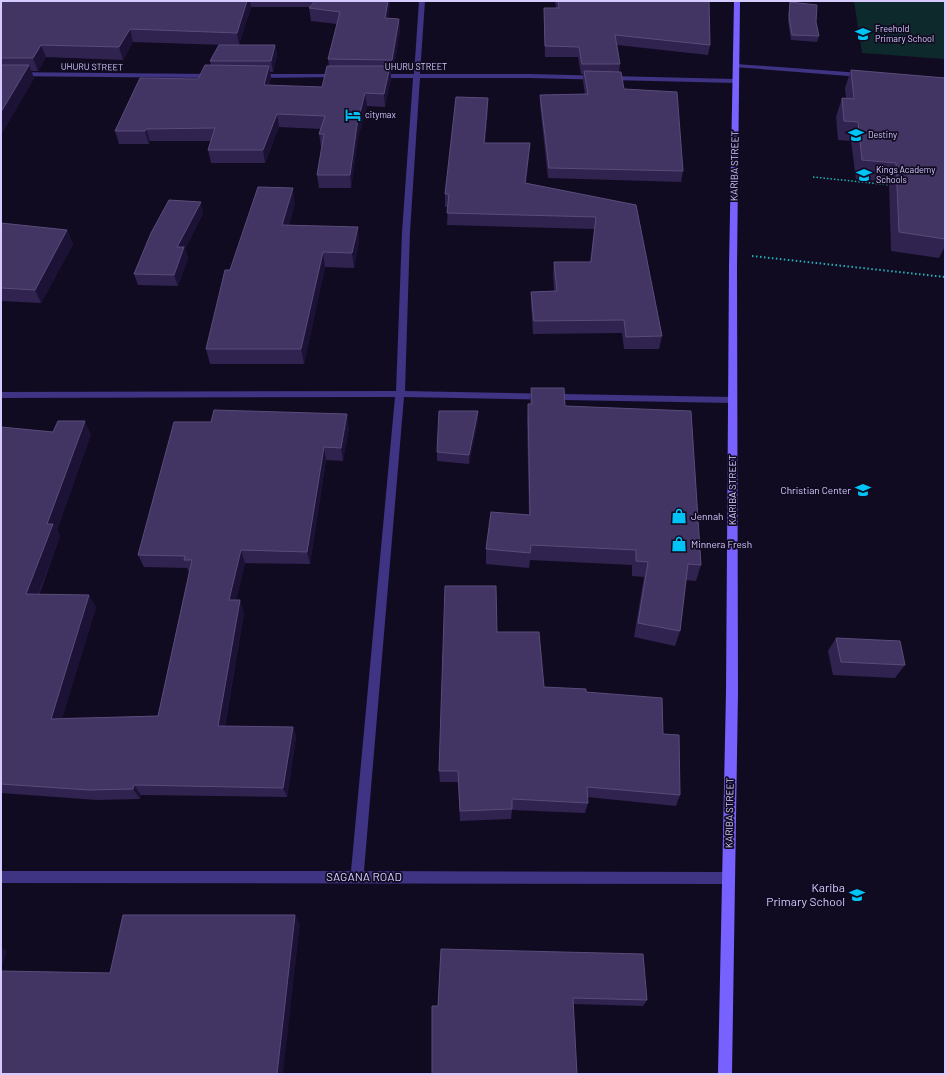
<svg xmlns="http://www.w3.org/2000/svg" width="946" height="1075" viewBox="0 0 946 1075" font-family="Barlow,sans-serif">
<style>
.green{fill:#0e292b}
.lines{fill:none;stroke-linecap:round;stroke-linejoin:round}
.path-far1{stroke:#25b2b9;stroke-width:1.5;stroke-dasharray:1.5 2;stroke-linecap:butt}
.path{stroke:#25b2b9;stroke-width:2;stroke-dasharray:1.5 2.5;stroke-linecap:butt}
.street{fill:#3f3383;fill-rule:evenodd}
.secondary{fill:#7762ff;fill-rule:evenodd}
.wall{fill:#302350;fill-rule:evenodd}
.shaded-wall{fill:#1c1235}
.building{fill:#423563;stroke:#594c7b}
.labels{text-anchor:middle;stroke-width:3.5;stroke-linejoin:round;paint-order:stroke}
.far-poi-label{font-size:9px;fill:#d6cbff;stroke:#110b21;text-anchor:start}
.far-street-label{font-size:9px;fill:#d6cbff;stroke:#110b21}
.street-label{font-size:10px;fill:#d6cbff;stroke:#110b21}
.poi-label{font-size:10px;fill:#d6cbff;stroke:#110b21;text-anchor:start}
.near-street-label{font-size:12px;fill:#d6cbff;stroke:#110b21}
.near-poi-label{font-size:12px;fill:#d6cbff;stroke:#110b21;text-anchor:end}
</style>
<rect width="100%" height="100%" fill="#110b21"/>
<polygon class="green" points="854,1 945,1 945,59 862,53"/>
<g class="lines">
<polyline class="path-far1" points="813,177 891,185"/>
<polyline class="path" points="752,256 945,277"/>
<g class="street">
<polygon points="419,1 425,1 420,74 529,74 735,79 738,81 735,83 529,78 420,78 410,232 405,391 732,397 736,400 732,403 404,397 364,871 727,872 731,874 733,878 731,882 727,884 1,883 1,871 351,871 395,397 1,398 1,392 396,391 402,232 413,78 377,78 374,76 377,74 414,74"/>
<polygon points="736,64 861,73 864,75 861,77 734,67 733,66"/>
<polygon points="1,72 211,74 214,76 211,78 1,76"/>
<polygon points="337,74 339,75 339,77 257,78 254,76 257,74"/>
</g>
<polygon class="secondary" points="734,1 740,1 737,266 738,692 732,1074 718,1074 726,692 729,266"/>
</g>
<g class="wall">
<path d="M1,1h389l-2,17 11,1 1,12 -7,41h-2v6l-6,29 -18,-1 -9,31 -7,51h-32l-2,-13 5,-28h-1l-2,-13 2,-5 -42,-2 -14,36h-54l-3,-13 3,-9h-61l-1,3h-30l-4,-13 83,-52 13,-14 -1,-4 15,-16 -92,-3 -10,18 -77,-3 -8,14h-7l3,7 -32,55h-1zM251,7h60l-2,1 2,13 26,3 -9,35 1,7 -7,21 -53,-2 2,-7 -1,-6h3l4,-17 -2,-10h-36z"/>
<polygon points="555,1 709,1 710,45 708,55 617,45 620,64 619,72 624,89 683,171 681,182 548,178 540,105 540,95 585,94 583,81 583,74 581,74 578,57 545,57 544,18 544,8 556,8"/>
<polygon points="790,2 816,22 819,36 817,42 791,40 788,21 789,7"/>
<polygon points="851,70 945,78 945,246 939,258 891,251 889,182 856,179 851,141 838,140 836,117 842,98 846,98 845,88"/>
<polygon points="488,110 485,143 529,156 526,183 636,205 662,336 659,349 624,349 622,333 533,334 531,304 531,292 554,291 553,274 554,262 590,262 594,229 447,225 448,207 445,207 445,194"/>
<polygon points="295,203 289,225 359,242 354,268 325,267 304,364 210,364 206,349 230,270"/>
<polygon points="203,213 185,249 188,258 178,286 138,285 134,274"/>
<polygon points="1,223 67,230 73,244 41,303 1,301"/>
<polygon points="531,388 565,406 701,565 696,581 686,580 680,631 675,646 634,637 644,577 632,576 632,565 530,560 529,568 486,564 486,549 529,515 527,420 528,404 530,404"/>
<polygon points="478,420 469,464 437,461 437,452"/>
<polygon points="1,427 53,432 91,434 57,530 60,536 39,595 96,607 62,718 158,716 189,572 187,568 144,567 138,555 349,427 343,461 326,460 310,564 245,563 236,600 244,612 225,726 293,727 296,737 287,797 141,795 140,799 97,800 1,793"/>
<polygon points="497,632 544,687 586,692 663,734 680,795 676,806 587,797 588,803 585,813 512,810 511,819 460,821 458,782 440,782 439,771"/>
<polygon points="836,638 905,665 895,678 833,675 828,651"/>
<polygon points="441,949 647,1000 643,1006 573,1004 438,1006"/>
</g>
<g class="shaded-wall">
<polygon points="247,1 250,1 251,7 239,45 237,33"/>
<polygon points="388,1 390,1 386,31 385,18"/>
<polygon points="399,19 400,31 393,72 392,60"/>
<polygon points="130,29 133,42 123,60 119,47"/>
<polygon points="41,45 46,57 38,71 33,58"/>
<polygon points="275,45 277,55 273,72 271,61"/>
<polygon points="29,65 34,78 2,133 1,130 1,112"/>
<polygon points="269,66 271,78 266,97 264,85"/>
<polygon points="390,66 391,78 385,107 384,94"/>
<polygon points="365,93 367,106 358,137 351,188 350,175 357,125"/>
<polygon points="488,98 488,110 484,155 484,143"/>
<polygon points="277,114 279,127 265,163 263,150"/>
<polygon points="146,129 150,141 149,144 145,131"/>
<polygon points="530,143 529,156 525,195 525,183"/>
<polygon points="293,188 295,203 285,240 282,225"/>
<polygon points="201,202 203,213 185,249 188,258 178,286 174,275 177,247"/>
<polygon points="358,227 359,242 354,268 352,253"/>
<polygon points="67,230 73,244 41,303 35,290"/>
<polygon points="323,252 325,267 304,364 301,349"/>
<polygon points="478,411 478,420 469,464 469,455"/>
<polygon points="347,414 349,427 343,461 341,448"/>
<polygon points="85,421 91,434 57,530 60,536 34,606 26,594 47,524"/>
<polygon points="324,447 326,460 310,564 307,552"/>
<polygon points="241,550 245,563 233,612 229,600"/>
<polygon points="89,595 96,607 59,729 51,719"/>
<polygon points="240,600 244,612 223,736 218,726"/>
<polygon points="293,727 296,737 287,797 283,788"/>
<polygon points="134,785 141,795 140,799 133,789"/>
<polygon points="295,915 300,924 283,1074 277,1074"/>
<polygon points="1,947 7,951 1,968"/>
</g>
<g class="building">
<polygon points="1,1 247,1 237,33 130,29 119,47 41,45 33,58 1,58"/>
<polygon points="315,1 388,1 385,18 399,19 392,60 328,59 340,12 309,8"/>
<polygon points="558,1 709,1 710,45 615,35 620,64 582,64 579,47 545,46 544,8 559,8"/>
<polygon points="790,2 817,5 816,22 819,36 792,35 789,16"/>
<polygon points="219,45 275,45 271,61 210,61"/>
<polygon points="1,65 29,65 1,112"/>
<polygon points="205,65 269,66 264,85 322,87 327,66 390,66 384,94 365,93 357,125 350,175 317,175 324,134 319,134 325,116 277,114 263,150 208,150 215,128 146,129 145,131 115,131 140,78 198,79"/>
<polygon points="851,70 945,78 945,239 899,232 896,163 862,160 858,122 844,121 842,98 854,99"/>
<polygon points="584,71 621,72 624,89 677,92 683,171 549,168 540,95 588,94"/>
<polygon points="456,97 488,98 484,143 530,143 525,183 636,205 662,336 626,337 624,320 534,321 531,292 557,291 554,262 591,262 596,217 447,213 449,194 445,194"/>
<polygon points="258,187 293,188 282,225 358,227 352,253 323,252 301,349 206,349 225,270 230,270"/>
<polygon points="169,200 201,202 177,247 184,247 174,275 134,274 151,233"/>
<polygon points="1,223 67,230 35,290 1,288"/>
<polygon points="531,388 564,388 565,406 691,411 701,565 688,564 680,631 638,623 648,562 636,561 636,550 531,545 530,553 486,549 491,512 530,515 528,404 532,404"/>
<polygon points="214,410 347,414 341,448 324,447 307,552 241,550 229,600 240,600 218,726 293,727 283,788 134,785 133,789 89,790 1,784 1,427 53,432 58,421 85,421 47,524 53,524 26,594 89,595 51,719 158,716 192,560 184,560 185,556 138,555 174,422 211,422"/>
<polygon points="439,411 478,411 469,455 437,452"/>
<polygon points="445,586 496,586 497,632 539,632 544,687 586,689 586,692 662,698 663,734 679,735 680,795 587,787 588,803 512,799 512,809 460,811 458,771 439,771"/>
<polygon points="836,638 900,641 905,665 841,662"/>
<polygon points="123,915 295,915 277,1074 1,1074 1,971 110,973"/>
<polygon points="441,949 643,954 647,1000 573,998 577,1074 432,1074 432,1006 438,1006"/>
</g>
<defs>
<symbol id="school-bare" viewBox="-9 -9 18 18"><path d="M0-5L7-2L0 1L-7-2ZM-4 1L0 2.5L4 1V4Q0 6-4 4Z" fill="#00c4f6" stroke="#110b21" stroke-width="2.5" paint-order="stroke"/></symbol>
<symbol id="hotel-bare" viewBox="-9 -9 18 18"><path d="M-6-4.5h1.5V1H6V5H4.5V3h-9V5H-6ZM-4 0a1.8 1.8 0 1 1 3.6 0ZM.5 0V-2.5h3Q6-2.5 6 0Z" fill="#00c4f6" stroke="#110b21" stroke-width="2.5" paint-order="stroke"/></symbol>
<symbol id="shop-bare" viewBox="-9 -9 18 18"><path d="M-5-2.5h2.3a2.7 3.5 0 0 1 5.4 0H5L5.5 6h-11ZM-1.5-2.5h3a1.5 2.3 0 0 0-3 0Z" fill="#00c4f6" stroke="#110b21" stroke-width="2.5" paint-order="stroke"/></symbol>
</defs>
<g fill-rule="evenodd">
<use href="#school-bare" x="852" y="23" width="22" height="22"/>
<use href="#hotel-bare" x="342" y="104" width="22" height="22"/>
<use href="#school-bare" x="845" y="124" width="22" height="22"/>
<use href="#school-bare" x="853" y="164" width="22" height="22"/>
<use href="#school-bare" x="852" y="479" width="22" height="22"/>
<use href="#shop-bare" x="668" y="505" width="22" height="22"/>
<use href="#shop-bare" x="668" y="533" width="22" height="22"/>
<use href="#school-bare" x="846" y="884" width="22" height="22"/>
</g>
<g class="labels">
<g class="far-poi-label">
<text x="875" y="32">Freehold<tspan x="875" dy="10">Primary School</tspan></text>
<text x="365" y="118">citymax</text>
<text x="868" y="138">Destiny</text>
<text x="876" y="173">Kings Academy<tspan x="876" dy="10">Schools</tspan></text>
</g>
<g class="far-street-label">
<text transform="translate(92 67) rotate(1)" y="3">UHURU STREET</text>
<text x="416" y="70">UHURU STREET</text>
</g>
<g class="street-label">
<text transform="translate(734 166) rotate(-89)" y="4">KARIBA STREET</text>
<text transform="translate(732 490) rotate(-90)" y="4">KARIBA STREET</text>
<text transform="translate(729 813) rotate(-89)" y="4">KARIBA STREET</text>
</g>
<g class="poi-label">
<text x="851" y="494" text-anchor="end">Christian Center</text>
<text x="691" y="520">Jennah</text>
<text x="691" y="548">Minnera Fresh</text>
</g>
<g class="near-street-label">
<text x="364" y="881">SAGANA ROAD</text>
</g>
<g class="near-poi-label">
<text x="845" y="892">Kariba<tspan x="845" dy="14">Primary School</tspan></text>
</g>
</g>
<rect width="946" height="1075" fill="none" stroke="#d6cbff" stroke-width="4"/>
</svg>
